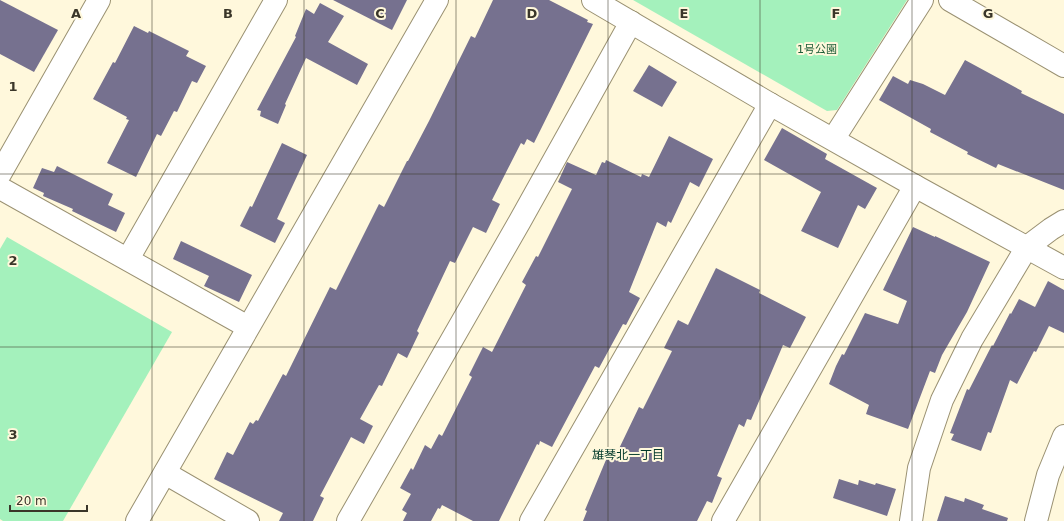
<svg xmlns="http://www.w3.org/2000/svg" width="1064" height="521" viewBox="0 0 1064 521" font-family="'DejaVu Sans','Noto Sans JP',sans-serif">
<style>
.green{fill:#a4f1bc}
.building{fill:#76718f}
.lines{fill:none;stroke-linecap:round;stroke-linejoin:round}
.minor-casing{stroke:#9a9172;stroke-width:24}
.minor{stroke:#fff;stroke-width:22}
.grid{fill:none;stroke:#3a3629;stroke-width:1;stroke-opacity:0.55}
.labels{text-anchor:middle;stroke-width:4;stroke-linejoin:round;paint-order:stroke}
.park-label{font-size:11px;fill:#1d5c37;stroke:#fff8dc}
.neighbourhood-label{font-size:12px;fill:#003829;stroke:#fff8dc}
.grid-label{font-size:13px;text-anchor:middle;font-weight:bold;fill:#3a3629;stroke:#fff8dc;stroke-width:4;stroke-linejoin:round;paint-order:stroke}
</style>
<rect width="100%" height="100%" fill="#fff8dc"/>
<g class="green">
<polygon points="633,0 907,0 837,110 827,111"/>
<polygon points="7,237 172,332 63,521 3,521 0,519 0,249"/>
</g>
<g class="building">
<polygon points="0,0 58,30 34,72 0,54"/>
<polygon points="333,0 407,0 392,30"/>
<polygon points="493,0 549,0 588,20 587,22 593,24 534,143 527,139 524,145 521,143 492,200 500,204 486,233 473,227 455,263 450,261 417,331 419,333 407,358 398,353 382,386 379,385 360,419 373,426 364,444 351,437 320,496 324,498 313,521 279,521 283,513 214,479 227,452 233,455 250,422 253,424 256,420 258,421 283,374 286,376 330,287 336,290 379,204 384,207 407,161 408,161 429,121 471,36 475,38"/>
<polygon points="320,3 344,16 328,42 368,64 357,85 306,58 285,104 286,105 278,124 260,116 261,111 257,110 296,37 295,36 306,9 314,14"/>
<polygon points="134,26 148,33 149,31 189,51 186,56 206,66 197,83 192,81 177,112 174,111 161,136 157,134 136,177 107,163 129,120 126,119 127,117 93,99 113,62 115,63"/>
<polygon points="965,60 1022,91 1021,93 1064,114 1064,190 998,164 996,168 967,154 968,152 930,132 931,129 879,100 893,76 908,84 910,80 923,84 945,95"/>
<polygon points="649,65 677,82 662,107 633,91"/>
<polygon points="782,128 827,154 825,159 877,188 865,209 858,205 838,248 801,231 821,192 764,160"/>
<polygon points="669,136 713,159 699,187 690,182 671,223 668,221 666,227 657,222 629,292 640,298 626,325 623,324 599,368 595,366 552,447 540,441 539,445 537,444 499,521 473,521 442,505 440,509 438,508 431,521 403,521 407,513 402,510 411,494 400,488 411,468 413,470 425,445 431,449 439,434 442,436 472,377 469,375 483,347 492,352 526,285 522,282 536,256 538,257 572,189 558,182 567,162 596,175 602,162 605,163 606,160 641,177 642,174 649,177"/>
<polygon points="282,143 307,155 277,219 285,223 275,243 240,226 250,206 252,207"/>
<polygon points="57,166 113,194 108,205 125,213 116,232 72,211 73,209 43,196 44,193 33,188 42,168 54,172"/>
<polygon points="913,227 935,237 935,236 990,262 967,312 942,355 935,373 930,371 908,429 866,414 869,405 829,384 836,366 842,354 844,355 865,313 898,324 907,301 883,290"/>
<polygon points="181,241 252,275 239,302 204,286 209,276 173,259"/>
<polygon points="716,268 760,290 759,293 806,317 790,348 783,345 751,420 747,419 744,427 739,424 717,476 722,478 712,503 707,501 697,521 583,521 587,511 585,510 608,455 615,457 639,407 643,409 672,351 664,348 678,320 688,325"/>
<polygon points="1048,281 1064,290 1064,333 1049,326 1036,352 1034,351 1017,384 1010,380 991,433 988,432 981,451 951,440 954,434 950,433 967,389 969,390 992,345 993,346 1010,313 1011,314 1019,299 1035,307"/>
<polygon points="839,479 858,485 859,480 875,485 876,483 896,489 887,516 833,498"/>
<polygon points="945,496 964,502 965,498 984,505 982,509 1008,518 1007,521 937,521"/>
</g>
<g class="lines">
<defs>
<g id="minor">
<polyline points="593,0 770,104 915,186 1064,268"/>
<polyline points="950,0 1064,66"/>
<polyline points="834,138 922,0"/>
<polyline points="0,174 99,0"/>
<polyline points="0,188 248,327"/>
<polyline points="128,259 276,0"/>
<polyline points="165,473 248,521"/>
<polyline points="137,521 437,0"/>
<polyline points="348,521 520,221 631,22"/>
<polyline points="531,521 770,104"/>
<polyline points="723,521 915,186"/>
<polyline points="911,521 919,468 942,400 972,339 1027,247 1051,229 1064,221"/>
<polyline points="1036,521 1048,475 1064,436"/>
</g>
</defs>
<use href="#minor" class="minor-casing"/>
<use href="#minor" class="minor"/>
</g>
<path class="grid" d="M152,0v521M304,0v521M456,0v521M608,0v521M760,0v521M912,0v521M0,174h1064M0,347h1064"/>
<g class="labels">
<g class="park-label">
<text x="817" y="53">1号公園</text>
</g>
<g class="neighbourhood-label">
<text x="628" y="459">雄琴北一丁目</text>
</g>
</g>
<g class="grid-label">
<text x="76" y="18">A</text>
<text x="228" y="18">B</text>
<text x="380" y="18">C</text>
<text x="532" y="18">D</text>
<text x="684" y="18">E</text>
<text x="836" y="18">F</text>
<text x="988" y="18">G</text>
<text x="13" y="91">1</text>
<text x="13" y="265">2</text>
<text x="13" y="439">3</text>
</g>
<path d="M10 505v6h77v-6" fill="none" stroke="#3a3629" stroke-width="2"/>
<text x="16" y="505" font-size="12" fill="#3a3629" stroke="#fff8dc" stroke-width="3" paint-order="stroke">20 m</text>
</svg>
